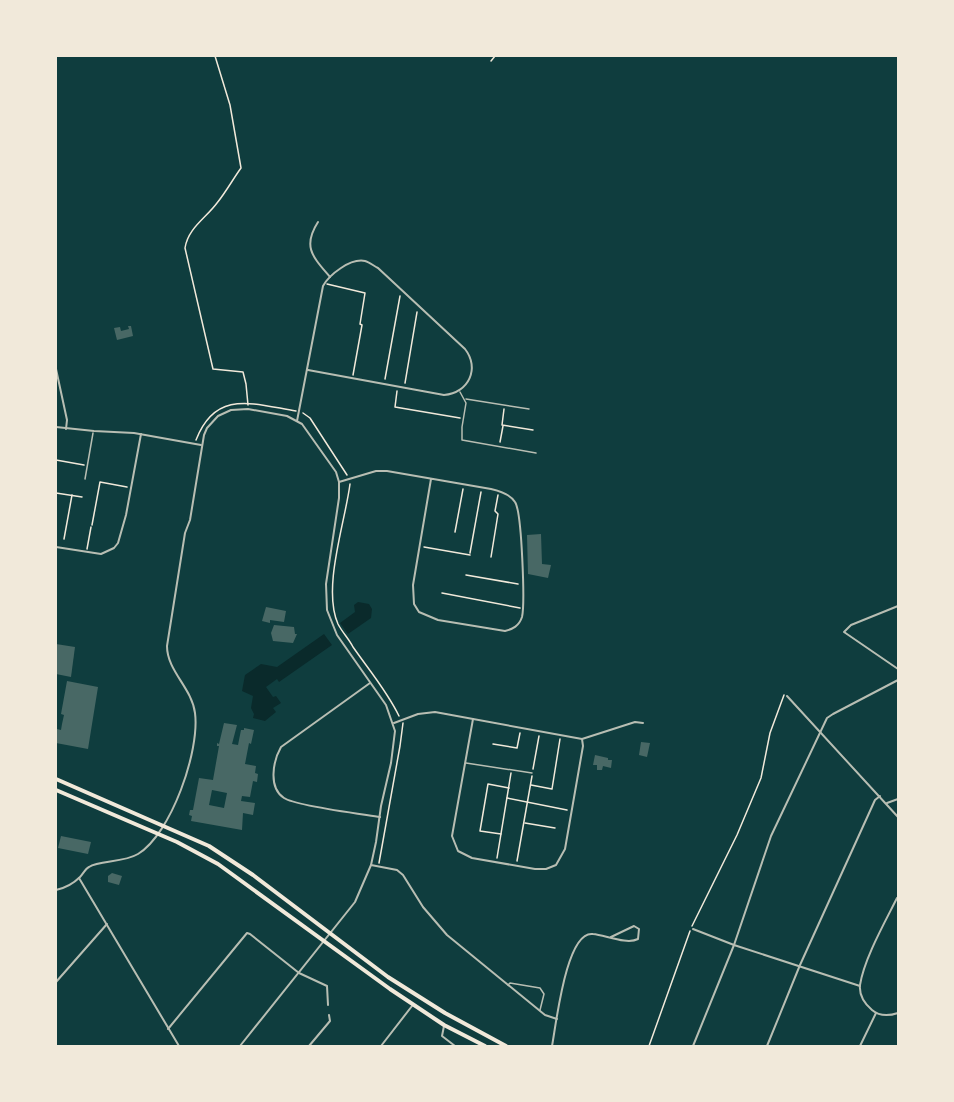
<svg xmlns="http://www.w3.org/2000/svg" width="954" height="1102" viewBox="0 0 954 1102" font-family="Manrope,sans-serif">
<style>
.water{fill:#0a2a2b}
.building{fill:#486865;fill-rule:evenodd}
.lines{fill:none;stroke-linecap:round;stroke-linejoin:round}
.path{stroke:#f1e9da;stroke-width:1.5}
.service{stroke:#b8beb3;stroke-width:1.5}
.minor{stroke:#b8beb3;stroke-width:2}
.primary{stroke:#f1e9da;stroke-width:4}
</style>
<rect width="100%" height="100%" fill="#0f3d3e"/>
<g class="water">
<polygon points="358,602 369,604 372,609 371,618 348,634 340,623 355,612 354,605"/>
<polygon points="324,634 332,645 279,682 277,679 266,687 273,697 276,696 281,703 273,708 276,712 265,721 253,718 254,714 251,708 253,696 242,691 245,675 261,664 277,667"/>
</g>
<g class="building">
<polygon points="128,326 131,326 133,336 117,340 114,328 120,327 121,331 129,329"/>
<polygon points="541,534 542,564 551,565 548,578 528,574 527,535"/>
<polygon points="266,607 286,611 284,622 270,620 270,623 262,621"/>
<polygon points="274,625 294,627 295,634 297,634 293,643 273,641 271,633"/>
<polygon points="56,644 75,647 71,677 56,674"/>
<polygon points="67,681 98,687 88,749 56,743 57,729 61,730 62,724 64,715 61,714"/>
<path d="M224,723l13,2 -5,19 6,1 3,-15h3v-2l10,2 -3,14 -2,-1 -4,21 11,2 -1,7 3,1 -1,8 -4,-1 -3,16 -8,-1 -1,5 14,2 -2,12 -10,-2 -1,17 -51,-9 1,-5 -3,-1 1,-5h3l6,-32 14,2 6,-34h-2v-3l2,1zM212,790l15,3 -3,15 -15,-3z"/>
<polygon points="641,742 650,743 647,757 639,755"/>
<polygon points="595,755 608,758 608,760 612,760 611,768 603,766 602,770 597,770 597,765 593,765"/>
<polygon points="61,836 91,842 88,854 58,848"/>
<polygon points="112,873 122,876 119,885 108,882 108,876"/>
</g>
<g class="lines">
<g class="path">
<path d="M215,56l15,49 11,63c-8,11 -15,24 -24,35 -11,15 -29,25 -32,45l28,121 30,3 3,12 2,21"/>
<polyline points="491,61 495,56"/>
<polyline points="327,284 365,293 360,324 362,325 353,375"/>
<polyline points="385,379 400,296"/>
<polyline points="405,383 417,312"/>
<polyline points="397,391 395,407 460,418"/>
<polyline points="504,409 502,425 533,430"/>
<polyline points="303,413 310,418 347,475"/>
<path d="M196,440c20,-51 57,-36 100,-29"/>
<polyline points="500,442 503,426"/>
<polyline points="56,460 84,465"/>
<path d="M350,484c-5,39 -28,104 -12,140 4,8 11,15 15,23 16,23 34,44 46,69"/>
<polyline points="56,493 82,497"/>
<polyline points="92,525 100,482 127,487"/>
<polyline points="455,532 463,489"/>
<polyline points="64,539 72,495"/>
<polyline points="424,547 470,555"/>
<polyline points="87,549 91,527"/>
<polyline points="470,553 481,492"/>
<polyline points="491,557 498,514 495,511 498,495"/>
<polyline points="466,575 518,584"/>
<polyline points="442,593 520,608"/>
<polyline points="493,744 517,748 520,733"/>
<polyline points="533,769 539,736"/>
<polyline points="531,785 552,789 560,739"/>
<polyline points="507,798 567,810"/>
<polyline points="525,823 555,828"/>
<polyline points="501,834 480,831 488,784 509,788"/>
<polyline points="497,858 511,773"/>
<polyline points="517,861 532,776"/>
<polyline points="379,863 400,746 403,723"/>
<polyline points="692,926 737,835 761,778 770,733 784,695"/>
<polyline points="649,1046 690,931"/>
</g>
<g class="service">
<polyline points="460,392 466,403 462,427 462,440 536,453"/>
<polyline points="466,399 529,409"/>
<polyline points="85,479 93,433"/>
<polyline points="466,763 532,773"/>
<polyline points="508,985 510,983 540,988 544,994 540,1010"/>
</g>
<g class="minor">
<path d="M318,222c-16,25 -5,35 12,55"/>
<polyline points="56,369 67,420 66,429"/>
<path d="M297,421l26,-135c6,-11 27,-28 42,-25 4,1 9,5 13,7l87,81c15,19 4,44 -21,46l-136,-25"/>
<polyline points="56,427 94,431 134,433 201,445"/>
<path d="M339,482l37,-11h11l104,18c9,2 19,5 24,13 7,10 10,102 7,115 -3,9 -9,12 -17,14l-67,-11 -19,-8 -5,-8 -1,-19 18,-106"/>
<polyline points="56,547 101,554 114,548 118,543 126,515 141,434"/>
<polyline points="898,606 851,625 844,632 898,669"/>
<path d="M370,683l-89,64c-8,14 -13,41 3,51 12,8 77,16 96,19"/>
<polyline points="787,696 898,817"/>
<polyline points="473,719 452,836 458,851 472,858 535,869 546,869 556,865 565,849 583,746 582,739"/>
<polyline points="394,723 418,714 435,712 582,739 635,722 643,723"/>
<polyline points="887,803 898,799"/>
<polyline points="371,865 397,870 403,875 423,907 447,935 545,1015 557,1019"/>
<polyline points="79,878 179,1046"/>
<path d="M56,890c9,-2 17,-6 24,-13 3,-3 5,-8 9,-10 10,-7 34,-4 49,-13 33,-20 62,-103 57,-141 -3,-25 -28,-42 -28,-67l18,-113 5,-13 14,-85 3,-7 11,-12 13,-6 17,-1 39,7 15,8 34,48 3,10v16l-13,86 1,26 10,25 49,70 9,26 -4,32 -10,43 -5,36 -5,23 -16,37 -115,144"/>
<path d="M898,899l-1,-1c-12,24 -33,61 -37,87 -1,10 5,19 12,25 7,6 17,6 26,3"/>
<polyline points="693,929 734,945 860,986"/>
<polyline points="56,982 107,924"/>
<polyline points="444,1026 442,1036 455,1046"/>
<polyline points="168,1029 247,933 250,934 299,973 327,986 328,1005"/>
<polyline points="309,1046 330,1021 329,1015"/>
<polyline points="381,1046 412,1006"/>
<path d="M552,1046c4,-20 14,-116 41,-112 12,1 34,11 45,5l1,-10 -5,-3 -23,11"/>
<polyline points="693,1046 734,945 771,836 827,718 833,714 898,680"/>
<polyline points="767,1046 800,965 875,800 880,796"/>
<polyline points="860,1046 876,1013"/>
</g>
<g class="primary">
<polyline points="56,779 209,846 253,875 388,977 445,1013 506,1046"/>
<polyline points="56,790 177,842 218,864 390,989 444,1025 485,1046"/>
</g>
</g>
<rect width="954" height="1102" fill="none" stroke="#f1e9da" stroke-width="114"/>
</svg>
